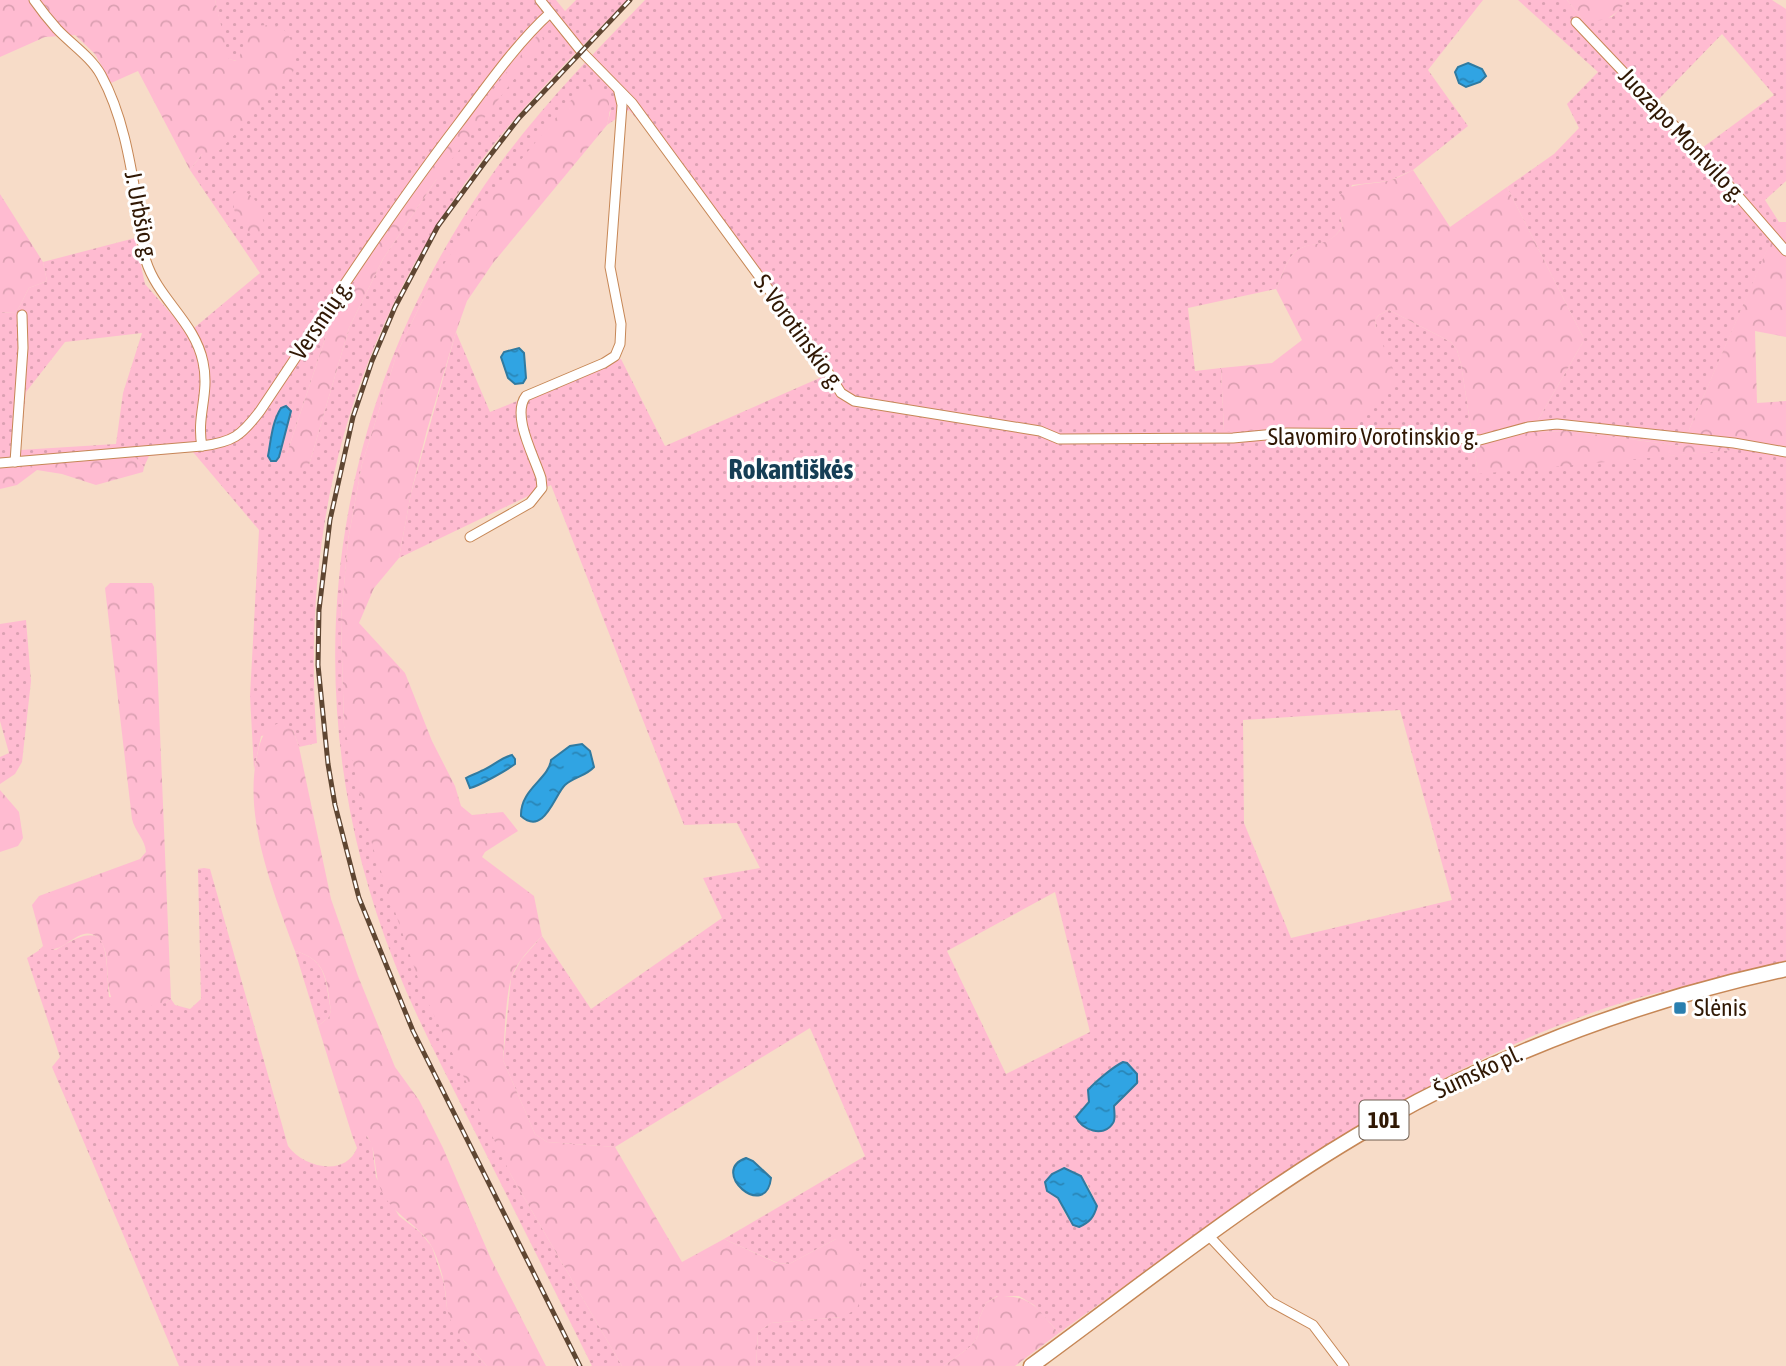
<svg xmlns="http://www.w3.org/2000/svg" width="1786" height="1366" viewBox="0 0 1786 1366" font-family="'Asap Condensed',sans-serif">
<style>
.grass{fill:url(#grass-dots);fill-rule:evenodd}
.forest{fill:url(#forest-crowns)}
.water{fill:url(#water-ripples);stroke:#307aa0;stroke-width:2}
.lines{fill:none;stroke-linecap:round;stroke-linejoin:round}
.minor-casing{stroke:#c68756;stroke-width:11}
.primary-casing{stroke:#c68756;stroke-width:17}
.minor{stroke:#fff;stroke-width:9}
.primary{stroke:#fff;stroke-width:14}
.rail-casing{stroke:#5f4632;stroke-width:5}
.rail{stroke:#fff;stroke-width:2.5;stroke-dasharray:8;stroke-linecap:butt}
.poi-dot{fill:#2a7faf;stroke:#fff;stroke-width:2.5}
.labels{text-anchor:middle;stroke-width:6;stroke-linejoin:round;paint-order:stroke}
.shield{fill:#fff;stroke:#6e5d4f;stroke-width:2}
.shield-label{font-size:23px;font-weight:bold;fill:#301804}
.street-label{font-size:24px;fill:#301804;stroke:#fff}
.poi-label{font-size:24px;fill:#301804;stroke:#fff;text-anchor:start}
.quarter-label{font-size:28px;font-weight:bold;fill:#163e55;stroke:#fff}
</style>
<defs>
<pattern id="grass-dots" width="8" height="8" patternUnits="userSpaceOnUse" patternTransform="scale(1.75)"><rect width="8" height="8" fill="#ffbbd1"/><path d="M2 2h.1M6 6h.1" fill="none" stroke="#dba0b2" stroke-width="1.8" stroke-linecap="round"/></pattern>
<pattern id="forest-crowns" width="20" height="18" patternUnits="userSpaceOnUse" patternTransform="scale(1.75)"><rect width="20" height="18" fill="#ffbbd1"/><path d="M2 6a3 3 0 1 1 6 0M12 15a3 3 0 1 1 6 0" fill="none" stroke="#dba0b2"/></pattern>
<pattern id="water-ripples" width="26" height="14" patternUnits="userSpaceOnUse" patternTransform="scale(1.75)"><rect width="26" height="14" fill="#30a4e3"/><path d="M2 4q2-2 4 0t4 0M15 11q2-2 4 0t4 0" fill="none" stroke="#2985b6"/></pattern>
</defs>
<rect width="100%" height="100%" fill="#f7dcc8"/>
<g class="grass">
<path d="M215,0h341l9,11 11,-11h51c-50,52 -103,103 -146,161 -131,176 -181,364 -164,582l-18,4 -6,-17 -32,6 -7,34 -4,-74 9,-166 -66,-78 -44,4 -5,11 -8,-9 -136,7v-153l16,1 13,-25 18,-7 -4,-19 92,-24 10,46 43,49 72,-60 -70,-103 12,-16 18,-4 25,-116 -5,23 -3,4 -9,-2zM450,142l-14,38 -53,79 -34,69 -40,137 -22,-12 43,-129 50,-83zM142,333l-19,60 -7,51 -96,6 6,-58 39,-50z"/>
<path d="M645,0h838l-55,70 40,56 -55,44 -24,11 -37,4 -12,33 3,8c-18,27 -33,12 -49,27 -8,9 -13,25 -18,36l-88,19 7,63 26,-3 3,64 152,-103 -1,-9 4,-5 10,-5 62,32 6,8 4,14 17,109 308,-28v519c-66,15 -136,27 -200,51 -195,71 -360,199 -527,318l-25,-28 -15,-9h-22l-11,7 -7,16 -1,17 -7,10 -27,20h-188l2,-34 13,-9 71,-6 -6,-78 -47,25 -11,-1 -54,-24 141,-83 -55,-128 -195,119 -68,-5 -12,-8 -32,-74 8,-82 10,-18 21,-24 49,73 131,-91 -19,-40 57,-10 -23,-45 -53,2 -133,-340 -152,73 12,-65 45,-161 34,80 131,-53 44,87 166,-73 -109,-155 -93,-108 -22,15 4,-15 -182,177 -32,66 -35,111 -14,76 -7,80 3,106 167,449 111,191h-30c-39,-79 -79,-158 -119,-238 -27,-54 -56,-108 -78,-164 -105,-264 -70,-548 91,-781 46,-67 103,-125 159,-183zM1400,710l52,190 -161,38 -47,-115 -1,-103zM1055,892l35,140 -84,42 -59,-123zM1114,1066l23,17 -23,23v16l-3,3 -23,5 -5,-5c0,-16 7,-28 12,-44l13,-7zM1087,1183l10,23c-3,11 -7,16 -17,21 -13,-4 -17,-18 -22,-29z"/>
<path d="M1518,0h49l16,20 29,-3 16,-17h144l14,9v172l-21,19 14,22h7v3h-8l-96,221 -114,-15 -37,1 52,-90v-5l-76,-150 47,-33 25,-26 -12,-24 31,-32zM1722,34l52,61 -72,53 -44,-48z"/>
<polygon points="26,620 31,681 22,762 15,774 0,784 0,757 9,753 0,721 0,624"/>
<path d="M204,868l6,1 78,277c15,21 57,32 69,2l-5,-13h14l6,9 4,33 23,39 21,16 12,15 12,36 3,25 17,33 23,25h-308l-127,-299 8,-10 -33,-99 11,-7 5,-5 13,4c56,-37 49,2 53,47l57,6 5,-4 4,6 15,4 11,-10 -3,-130z"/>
<path d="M295,951c33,9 30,30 36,59l-2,7 -11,9z"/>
</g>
<g class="forest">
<path d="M0,0h215l14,59 7,2c9,-10 7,-23 16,-35 24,-2 38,-2 41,25 1,9 3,15 -1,23l-72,76 -10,4h-8l-12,16 -52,-99 -27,12 -16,-29 -20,-19 -30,2 -45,20z"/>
<path d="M1567,0h61c-15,17 -21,23 -45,20z"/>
<path d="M540,32l3,7 -4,8 -103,133 -53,79 -34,69 -40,137c-6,6 -11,7 -19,2l-3,-14 43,-129 24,-41 26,-42 70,-99z"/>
<path d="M590,84h8c12,14 14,23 9,41l-114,138 -26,38 -11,31 -29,98 -16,63 -12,65 -25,30 -15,35 46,50 27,68 23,45 6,20 11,9 31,-3 15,19 -33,21 -3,5 52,39 8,40c-11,12 -24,24 -30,40 -6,14 -8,66 -9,84l32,74 12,8 68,5 67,115 42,-23 53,24 12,1 47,-25c4,1 8,1 11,4 17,12 17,48 10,66l-15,8 -71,6 -13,9 -2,34h-134l-111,-191 -89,-185 -49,-142 -29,-122 -3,-106 7,-80 14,-76 35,-111 32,-66 51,-78 89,-107z"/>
<path d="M1413,170l37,57 57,-40 76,150v5l-52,90 37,-1 114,15 96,-222 8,1v112l-31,-6 2,72 29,-2v44l-308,29 -17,-110 -4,-14 -6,-8 -62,-32 -10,5 -4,5 1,9 18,42 -2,12 -39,42 -129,7 -3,-64 51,-5 30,-23 -26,-51c5,-11 10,-27 18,-36 16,-15 32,-1 49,-27 -16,-47 14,-39 45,-45 8,-2 17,-7 25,-11z"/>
<path d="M238,190c20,3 24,23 27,40l-7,7c-18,-9 -26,-22 -25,-43z"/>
<polygon points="0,194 43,262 47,281 29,288 16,313 0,312"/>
<polygon points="129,457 136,458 144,467 143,472 96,485 62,474 37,470 17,485 0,489 0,465"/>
<path d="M110,583h42l2,4 17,412 -5,4 -45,9c-23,-20 -5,-59 -24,-75 -19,-15 -35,23 -54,9l-11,-41 7,-9 101,-37 6,-7c-1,-13 -11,-20 -14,-33l-27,-231z"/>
<path d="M284,722l9,8 6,17 32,152 27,77 37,91 24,33 24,48 48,111 55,107h-59c-11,-13 -26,-26 -34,-41 -8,-13 -6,-28 -9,-42 -2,-11 -7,-26 -12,-36 -12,-22 -37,-30 -50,-55 -9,-18 -4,-40 -15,-56l-15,-1 -34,-109 11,-9 2,-7c-5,-29 -3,-50 -36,-59 -21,-58 -52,-133 -38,-195 4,-18 7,-30 27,-34z"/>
<polygon points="0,790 19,812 23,838 18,846 0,852"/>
<path d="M998,1296c36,0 38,12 61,37l-44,33h-71l27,-20 7,-10 1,-17 7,-16z"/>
</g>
<g class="water">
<polygon points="1468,63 1482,69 1486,76 1480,82 1466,87 1459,83 1455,72 1458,67"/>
<polygon points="519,348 524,353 526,378 523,383 515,384 508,378 501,357 504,352"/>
<path d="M286,406l5,5 -12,46 -3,4h-5l-3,-5c3,-16 4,-34 13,-48z"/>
<path d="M582,744l8,7 4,16c-8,9 -20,10 -29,18 -10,9 -21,52 -44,31 -1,-27 28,-37 30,-56l19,-14z"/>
<path d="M512,755l3,4v5c-8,6 -36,22 -45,24l-4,-10c5,-3 10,-4 15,-7 11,-4 19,-13 31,-16z"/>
<path d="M1123,1062l4,1 10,11v9l-23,23c0,5 2,13 -1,17 -9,15 -32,7 -37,-6l13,-15 -1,-12c8,-9 25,-23 35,-28z"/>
<path d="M746,1158l7,3 18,17c-5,44 -63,-7 -25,-20z"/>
<path d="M1064,1168l17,8 16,30c-3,11 -7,16 -18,21l-6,-2 -15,-27 -11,-7 -2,-9 7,-8z"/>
</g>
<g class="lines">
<defs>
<g id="minor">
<path d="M34,0c7,10 15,20 23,29 14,15 34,28 44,46 23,42 30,92 38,139 2,15 3,32 7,47 12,38 49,61 57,101 7,32 -7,54 -1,84"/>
<polyline points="540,0 581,51 632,103 819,358 841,393 854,401 1040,431 1059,439 1233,438 1287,433 1405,434 1480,440 1528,427 1557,424 1734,443 1786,452"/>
<polyline points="1576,22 1705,158 1786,251"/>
<polyline points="15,462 23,348 22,315"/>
<path d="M0,463l202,-17c31,-4 39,-10 58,-35 65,-97 128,-195 199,-288 28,-37 57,-79 91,-110"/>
<path d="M470,537l60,-34 12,-15 -1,-10c-7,-22 -30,-63 -15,-82l78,-33 11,-7 5,-12 1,-20 -11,-57 12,-162 -3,-13"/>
<polyline points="1209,1236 1271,1302 1313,1325 1344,1366"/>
</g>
<path id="primary" d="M1031,1366c115,-84 227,-175 351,-245 127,-72 262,-121 404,-152"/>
</defs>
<use href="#minor" class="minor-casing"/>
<use href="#primary" class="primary-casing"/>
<use href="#minor" class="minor"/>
<use href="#primary" class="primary"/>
<defs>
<polyline id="rail" points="580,1366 413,1031 359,898 335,805 328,764 318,665 319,610 330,520 353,417 372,361 395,307 438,226 485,162 519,118 630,0"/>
</defs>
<use href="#rail" class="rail-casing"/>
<use href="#rail" class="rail"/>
</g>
<rect class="poi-dot" x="1673" y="1001" width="14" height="14" rx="3.5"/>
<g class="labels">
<rect class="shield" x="1359.5" y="1100.5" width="49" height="39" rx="5"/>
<g class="shield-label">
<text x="1384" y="1128">101</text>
</g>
<g class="street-label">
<text transform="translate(1682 135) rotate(47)" y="8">Juozapo Montvilo g.</text>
<text transform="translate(141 216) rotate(79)" y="8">J. Urbšio g.</text>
<text transform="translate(321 320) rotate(-56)" y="8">Versmių g.</text>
<text transform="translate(799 332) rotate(54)" y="8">S. Vorotinskio g.</text>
<text x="1373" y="445">Slavomiro Vorotinskio g.</text>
<text transform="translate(1478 1072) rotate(-25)" y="8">Šumsko pl.</text>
</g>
<g class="poi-label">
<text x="1694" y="1016">Slėnis</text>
</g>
<g class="quarter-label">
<text x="791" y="479">Rokantiškės</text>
</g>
</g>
</svg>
